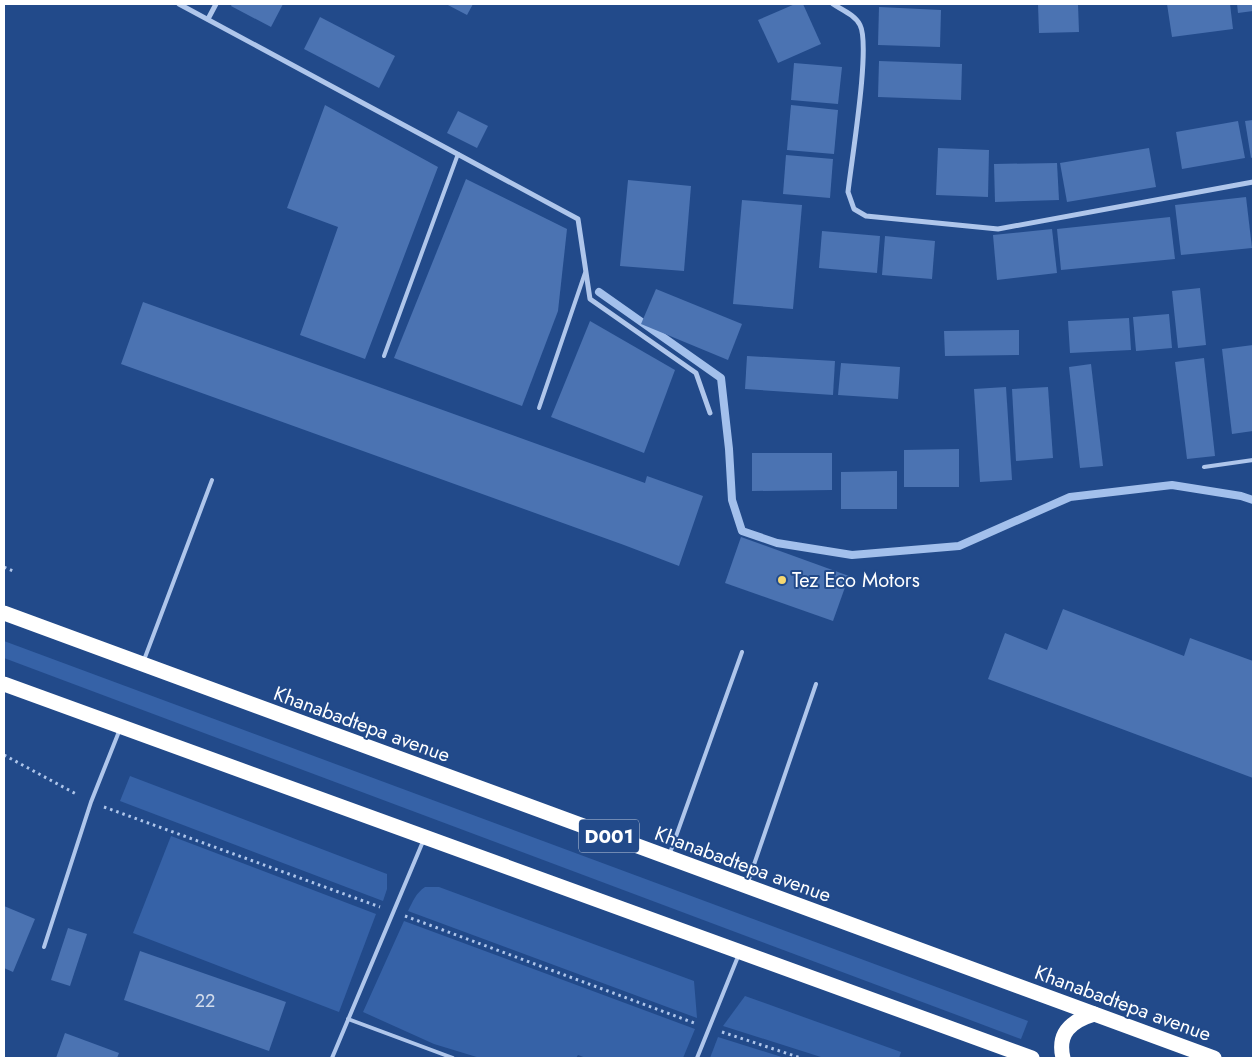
<svg xmlns="http://www.w3.org/2000/svg" width="1257" height="1062" viewBox="0 0 1257 1062" font-family="Jost,sans-serif">
  <style>
    .green { fill: #3662a7 }
    .lines { fill: none; stroke-linecap: round; stroke-linejoin: round }
    .stream { stroke: #a3c0ec; stroke-width: 8 }
    .building { fill: #4b73b2 }
    .path { stroke: #afc6eb; stroke-width: 3; stroke-dasharray: 2.5 4; stroke-linecap: butt }
    .lane { stroke: #afc6eb; stroke-width: 4 }
    .street { stroke: #afc6eb; stroke-width: 5 }
    .highway { stroke: #fff; stroke-width: 15 }
    .poi-dot { fill: #f6d871; stroke: #224a8a; stroke-width: 2 }
    .labels { text-anchor: middle; stroke-width: 4; stroke-linejoin: round; paint-order: stroke }
    .number-label { font-size: 18px; fill: #d2dcec }
    .shield { fill: #224a8a; stroke: #bdc9dc; stroke-width: 1 }
    .shield-label { font-size: 19px; font-weight: bold; fill: #fff }
    .poi-label { font-size: 20px; fill: #fff; stroke: #224a8a; text-anchor: start }
    .street-label { font-size: 20px; fill: #fff; stroke: #224a8a }
  </style>
  <rect width="100%" height="100%" fill="#224a8a"/>
  <g class="green">
    <polygon points="4,641 1028,1021 1021,1039 4,658"/>
    <polygon points="130,776 387,874 387,889 383,901 120,801"/>
    <polygon points="171,836 376,914 339,1012 133,933"/>
    <path d="M425,887H439L694,981L697,1018L408,911C413,901 416,893 425,887Z"/>
    <polygon points="404,921 695,1029 683,1058 586,1058 578,1055 576,1058 480,1058 434,1044 363,1012"/>
    <polygon points="745,996 901,1052 899,1058 824,1058 723,1026"/>
    <polygon points="718,1037 785,1058 710,1058"/>
  </g>
  <g class="lines">
    <polyline class="stream" points="599,292 721,378 729,449 732,500 742,531 777,543 852,555 959,546 1070,497 1172,485 1241,496 1253,500"/>
  </g>
  <g class="building">
    <polygon points="232,4 283,4 271,27 231,6"/>
    <polygon points="446,4 473,4 467,15"/>
    <polygon points="795,4 803,4 821,44 778,63 758,20"/>
    <polygon points="1038,4 1078,4 1079,32 1039,33"/>
    <polygon points="1167,4 1230,4 1233,29 1172,37"/>
    <polygon points="1237,4 1253,4 1253,11 1238,13"/>
    <polygon points="879,7 941,10 940,47 878,45"/>
    <polygon points="320,17 395,56 379,88 304,49"/>
    <polygon points="879,61 962,64 961,100 878,97"/>
    <polygon points="794,63 842,67 838,104 791,100"/>
    <polygon points="325,105 438,167 365,359 300,335 338,227 287,208"/>
    <polygon points="791,105 838,110 834,154 787,150"/>
    <polygon points="458,111 488,126 477,148 447,133"/>
    <polygon points="1253,120 1253,157 1251,158 1245,121"/>
    <polygon points="1238,121 1245,158 1182,169 1176,132"/>
    <polygon points="938,148 989,150 988,197 936,195"/>
    <polygon points="1149,148 1156,187 1067,202 1060,163"/>
    <polygon points="786,155 833,159 830,198 783,194"/>
    <polygon points="1057,163 1059,200 995,202 994,164"/>
    <polygon points="466,179 567,229 558,311 522,406 394,358"/>
    <polygon points="628,180 691,186 684,271 620,266"/>
    <polygon points="1246,197 1252,248 1181,255 1175,205"/>
    <polygon points="742,200 802,205 793,309 733,304"/>
    <polygon points="1170,217 1175,259 1061,270 1057,229"/>
    <polygon points="1052,229 1057,273 997,280 993,235"/>
    <polygon points="822,231 880,236 877,273 819,268"/>
    <polygon points="885,236 935,241 932,279 882,275"/>
    <polygon points="1200,288 1206,345 1178,348 1172,291"/>
    <polygon points="656,289 742,324 728,360 641,324"/>
    <polygon points="143,302 645,483 647,476 703,496 679,566 624,545 121,364"/>
    <polygon points="1169,314 1172,348 1136,351 1133,317"/>
    <polygon points="1129,318 1131,350 1070,353 1068,321"/>
    <polygon points="590,321 675,370 644,453 551,417"/>
    <polygon points="1019,330 1019,355 945,356 944,331"/>
    <polygon points="1253,345 1253,431 1232,434 1222,349"/>
    <polygon points="747,356 835,361 833,395 745,389"/>
    <polygon points="1204,358 1215,456 1187,459 1175,362"/>
    <polygon points="841,363 900,367 898,399 838,395"/>
    <polygon points="1091,364 1103,466 1080,468 1069,367"/>
    <polygon points="1006,387 1012,480 980,482 974,389"/>
    <polygon points="1048,387 1053,458 1016,461 1012,389"/>
    <polygon points="959,449 959,487 904,487 904,450"/>
    <polygon points="752,453 832,453 832,490 752,491"/>
    <polygon points="897,471 897,509 841,509 841,472"/>
    <polygon points="741,537 849,576 833,621 725,583"/>
    <polygon points="1063,609 1184,656 1190,638 1253,661 1253,778 988,679 1005,633 1047,650"/>
    <polygon points="4,906 35,919 13,972 4,968"/>
    <polygon points="68,928 87,934 70,986 51,980"/>
    <polygon points="140,951 286,1002 269,1051 124,1000"/>
    <polygon points="65,1033 119,1053 117,1058 56,1058"/>
  </g>
  <g class="lines">
    <g class="path">
      <polyline points="4,567 13,571"/>
      <polyline points="4,755 78,795"/>
      <polyline points="104,807 380,907"/>
      <polyline points="405,916 697,1024"/>
      <polyline points="722,1032 801,1058"/>
    </g>
    <g class="lane">
      <polyline points="384,356 458,154"/>
      <polyline points="539,408 585,273"/>
      <polyline points="1204,467 1253,460"/>
      <polyline points="144,660 212,480"/>
      <polyline points="670,853 742,652"/>
      <polyline points="748,882 816,684"/>
      <polyline points="44,947 91,802 120,729"/>
      <polyline points="348,1019 453,1058"/>
      <polyline points="332,1058 424,839"/>
      <polyline points="697,1058 739,954"/>
    </g>
    <g class="street">
      <polyline points="179,4 578,219 590,299 696,373 710,413"/>
      <path d="M833,4C842,10 855,15 860,25C871,46 851,163 848,192L854,209L866,216L998,229L1253,182"/>
      <polyline points="208,19 216,4"/>
    </g>
    <g class="highway">
      <polyline points="4,613 1214,1058"/>
      <polyline points="4,684 1032,1058"/>
      <path d="M1063,1058C1057,1033 1071,1021 1094,1014"/>
    </g>
  </g>
  <circle class="poi-dot" cx="782" cy="580" r="5"/>
  <g class="labels">
    <g class="number-label">
      <text x="205" y="1007">22</text>
    </g>
    <rect class="shield" x="579" y="819.5" width="60" height="33" rx="4"/>
    <g class="shield-label">
      <text x="609" y="843">D001</text>
    </g>
    <g class="poi-label">
      <text x="792" y="587">Tez Eco Motors</text>
    </g>
    <g class="street-label">
      <text transform="translate(362 724) rotate(20)" y="7">Khanabadtepa avenue</text>
      <text transform="translate(743 864) rotate(20)" y="7">Khanabadtepa avenue</text>
      <text transform="translate(1123 1003) rotate(20)" y="7">Khanabadtepa avenue</text>
    </g>
  </g>
  <rect width="1257" height="1062" fill="none" stroke="#ffffff" stroke-width="10"/>
</svg>
